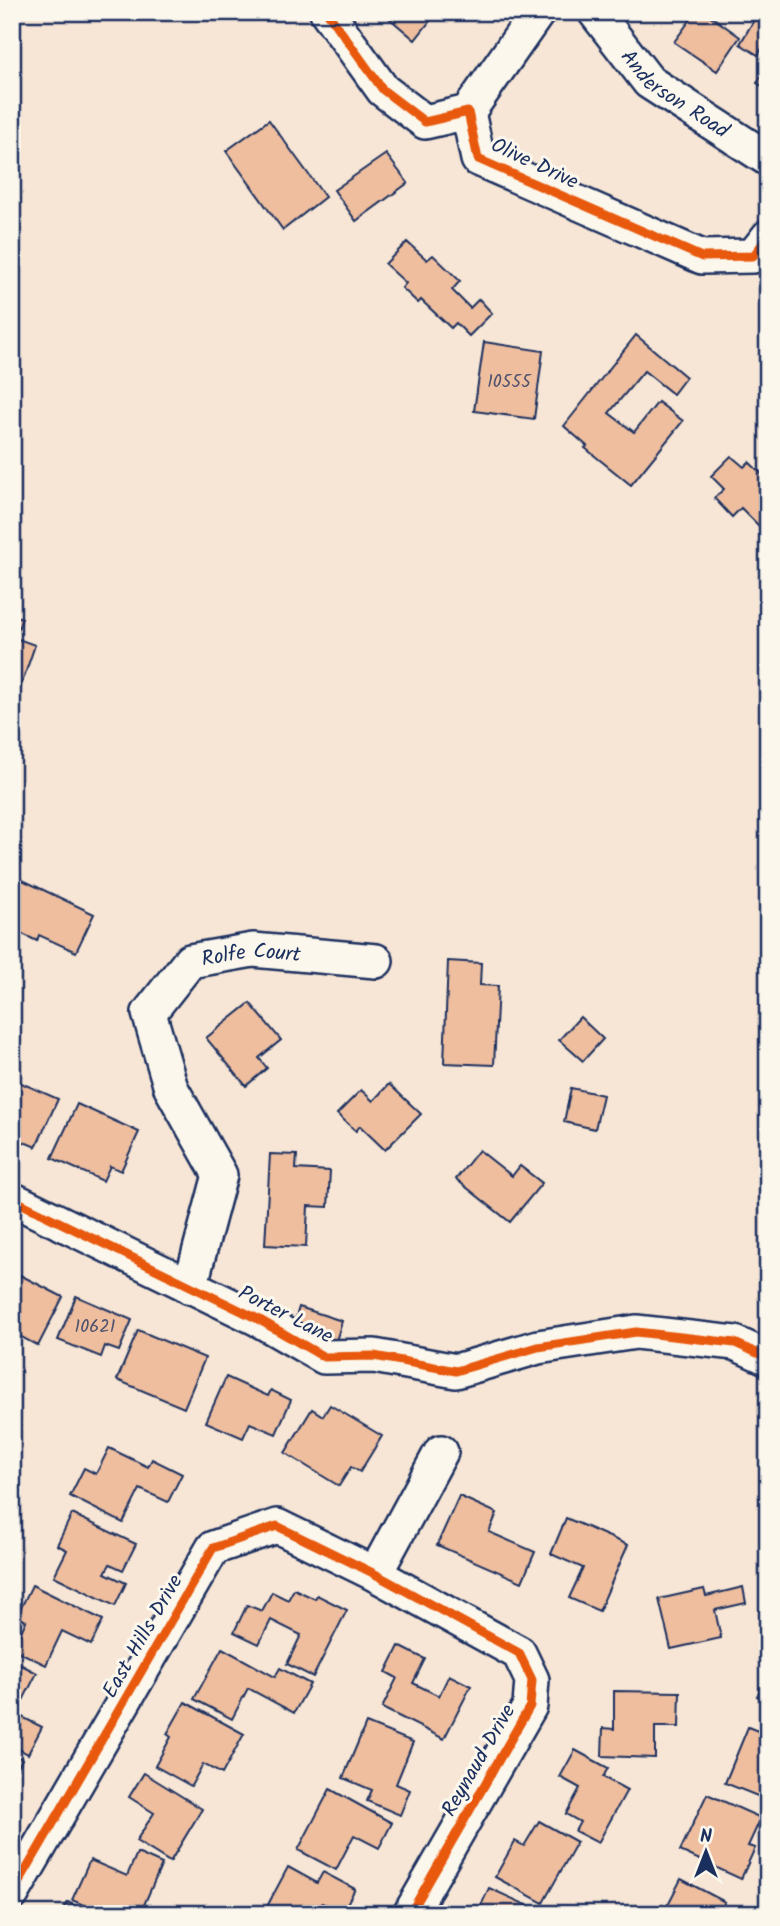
<svg xmlns="http://www.w3.org/2000/svg" width="780" height="1926" viewBox="0 0 780 1926" font-family="Kalam,sans-serif">
  <style>
    .building { fill: #eebe9e; stroke: #1b2f5e; stroke-width: 2 }
    .lines { fill: none; stroke-linecap: round; stroke-linejoin: round }
    .minor-casing { stroke: #1b2f5e; stroke-width: 38 }
    .minor { stroke: #fbf7ec; stroke-width: 33 }
    .cycleway-casing { stroke: #fbf7ec; stroke-width: 13 }
    .cycleway { stroke: #e8590c; stroke-width: 9 }
    .labels { text-anchor: middle; stroke-width: 6; stroke-linejoin: round; paint-order: stroke }
    .number-label { font-size: 18px; fill: #50536e }
    .street-label { font-size: 21px; fill: #1b2f5e; stroke: #fbf7ec }
  </style>
  <rect width="100%" height="100%" fill="#f7e6d5"/>
  <filter id="ink" filterUnits="userSpaceOnUse"><feTurbulence type="fractalNoise" baseFrequency=".0143" numOctaves="2"/><feDisplacementMap in="SourceGraphic" scale="14" xChannelSelector="R" yChannelSelector="G"/><feConvolveMatrix kernelMatrix="1 2 1 2 8 2 1 2 1" color-interpolation-filters="sRGB"/></filter>
  <g filter="url(#ink)">
    <g class="building">
      <polygon points="382,12 437,12 415,40"/>
      <polygon points="696,12 705,12 740,37 717,71 674,42"/>
      <polygon points="757,15 768,22 768,38 758,55 740,44"/>
      <polygon points="768,66 768,90 757,83"/>
      <polygon points="269,120 325,197 283,230 226,151"/>
      <polygon points="386,154 408,183 356,221 334,190"/>
      <polygon points="407,242 427,260 433,255 460,281 452,290 470,308 479,299 492,313 469,336 456,323 451,328 421,300 418,303 402,288 406,283 385,264"/>
      <polygon points="636,335 686,377 673,394 644,371 609,413 634,432 658,402 683,421 631,485 585,448 587,446 564,426"/>
      <polygon points="484,342 543,351 534,419 474,411"/>
      <polygon points="731,456 744,467 749,462 767,479 764,483 768,486 768,526 764,531 741,508 732,517 714,498 724,489 711,476"/>
      <polygon points="12,615 22,618 15,638 35,645 12,712"/>
      <polygon points="12,875 94,914 76,952 39,935 37,941 12,929 14,914 12,913"/>
      <polygon points="448,961 481,963 480,985 498,986 494,1065 444,1063"/>
      <polygon points="250,1003 281,1040 259,1058 267,1068 246,1086 206,1038"/>
      <polygon points="580,1017 603,1039 583,1061 559,1040"/>
      <polygon points="12,1079 58,1099 36,1147 12,1137"/>
      <polygon points="389,1084 421,1114 385,1150 360,1126 356,1131 337,1114 361,1090 373,1101"/>
      <polygon points="571,1088 603,1095 595,1129 564,1122"/>
      <polygon points="77,1104 139,1132 121,1171 110,1166 103,1181 52,1158"/>
      <polygon points="479,1150 512,1176 520,1166 542,1183 510,1222 456,1179"/>
      <polygon points="270,1154 297,1155 296,1169 330,1171 328,1207 308,1206 306,1247 265,1245"/>
      <polygon points="20,1275 63,1297 38,1346 12,1332 12,1290"/>
      <polygon points="76,1296 132,1320 119,1351 105,1346 101,1357 58,1340"/>
      <polygon points="299,1307 342,1321 334,1348 291,1334"/>
      <polygon points="138,1330 205,1358 184,1408 117,1380"/>
      <polygon points="226,1377 268,1396 271,1390 291,1400 276,1434 250,1423 243,1438 206,1422"/>
      <polygon points="330,1405 382,1436 360,1472 351,1467 339,1486 285,1453 312,1409 323,1416"/>
      <polygon points="109,1448 148,1467 152,1459 182,1474 168,1502 140,1489 123,1523 70,1496 84,1468 96,1474"/>
      <polygon points="459,1496 497,1513 489,1532 535,1552 522,1582 437,1545"/>
      <polygon points="72,1514 136,1544 123,1570 110,1564 105,1573 126,1583 115,1606 54,1576 67,1550 57,1545"/>
      <polygon points="566,1518 628,1545 599,1611 569,1598 583,1568 551,1554"/>
      <polygon points="32,1585 103,1620 91,1645 62,1631 46,1665 13,1649 26,1621 17,1616"/>
      <polygon points="743,1587 746,1603 715,1610 721,1638 671,1649 659,1599 704,1589 706,1596"/>
      <polygon points="294,1589 315,1599 317,1595 347,1610 313,1677 287,1664 301,1635 271,1620 259,1644 234,1632 247,1605 262,1611 272,1592 288,1600"/>
      <polygon points="399,1646 425,1659 413,1683 439,1696 449,1675 471,1686 444,1739 382,1708 397,1678 386,1672"/>
      <polygon points="222,1648 275,1677 280,1668 310,1684 294,1713 248,1688 232,1719 194,1699"/>
      <polygon points="12,1660 37,1673 16,1714 42,1727 28,1754 12,1745"/>
      <polygon points="768,1674 768,1702 757,1696"/>
      <polygon points="614,1691 680,1692 679,1727 655,1727 655,1758 602,1756 603,1728 614,1729"/>
      <polygon points="185,1702 244,1734 222,1774 203,1764 191,1786 155,1766 171,1737 167,1734"/>
      <polygon points="366,1723 413,1742 396,1784 410,1790 400,1815 367,1801 372,1790 343,1778"/>
      <polygon points="748,1727 768,1735 768,1794 765,1799 725,1783"/>
      <polygon points="575,1750 608,1768 603,1777 627,1790 598,1843 575,1831 580,1822 566,1814 580,1788 560,1777"/>
      <polygon points="12,1754 22,1759 12,1779"/>
      <polygon points="144,1773 202,1809 170,1862 136,1841 154,1813 129,1797"/>
      <polygon points="330,1789 392,1823 379,1848 354,1835 336,1870 298,1850"/>
      <polygon points="707,1794 761,1818 748,1846 755,1848 741,1879 680,1851"/>
      <polygon points="539,1821 577,1842 543,1903 495,1877 515,1841 524,1846"/>
      <polygon points="137,1853 162,1864 140,1914 104,1914 72,1900 90,1860 127,1876"/>
      <polygon points="288,1867 317,1883 323,1872 355,1889 342,1913 322,1903 316,1914 263,1914"/>
      <polygon points="681,1879 725,1902 718,1914 663,1914"/>
      <polygon points="489,1888 546,1914 477,1914"/>
      <polygon points="68,1902 90,1914 61,1914"/>
    </g>
    <g class="lines">
      <g class="minor-casing">
        <g id="minor">
          <polyline points="327,12 383,90 425,122 468,112 478,159 702,257 753,256 768,237"/>
          <path id="s1" d="M595,12L649,82L768,159"/>
          <polyline points="468,112 538,12"/>
          <polyline points="12,1199 258,1319 324,1357 374,1356 456,1371 538,1347 636,1332 735,1343 768,1358"/>
          <path id="s2" d="M190,1287L220,1175L171,1088L149,1013L190,961L253,950L376,961"/>
          <polyline points="375,1574 441,1452"/>
          <polyline points="12,1894 213,1548 277,1526 375,1574 519,1653 532,1680 530,1706 410,1914"/>
        </g>
      </g>
      <use href="#minor" class="minor"/>
      <g class="cycleway-casing">
        <g id="cycleway">
          <polyline points="327,12 383,90 425,122 468,112 478,159 702,257 753,256 768,237"/>
          <polyline points="12,1199 258,1319 324,1357 374,1356 456,1371 538,1347 636,1332 735,1343 768,1358"/>
          <polyline points="12,1894 213,1548 277,1526 375,1574 519,1653 532,1680 530,1706 410,1914"/>
        </g>
      </g>
      <use href="#cycleway" class="cycleway"/>
    </g>
  </g>
  <g class="labels">
    <g class="number-label">
      <text x="509" y="387">10555</text>
      <text x="95" y="1332">10621</text>
    </g>
    <g class="street-label">
      <text dy="7" stroke="none"><textPath href="#s1" startOffset="116">Anderson Road</textPath></text>
      <text transform="translate(535 163) rotate(25)" y="7">Olive Drive</text>
      <text dy="7" stroke="none"><textPath href="#s2" startOffset="422">Rolfe Court</textPath></text>
      <text transform="translate(286 1314) rotate(27)" y="7">Porter Lane</text>
      <text transform="translate(142 1636) rotate(-60)" y="7">East Hills Drive</text>
      <text transform="translate(478 1760) rotate(-60)" y="7">Reynaud Drive</text>
    </g>
  </g>
  <rect width="780" height="1926" fill="none" stroke="#fbf7ec" stroke-width="42"/>
  <rect x="21" y="21" width="738" height="1884" fill="none" stroke="#1b2f5e" stroke-width="2.5" filter="url(#ink)"/>
  <g transform="translate(706 1852)" stroke="#fbf7ec" stroke-width="5" paint-order="stroke">
  <path d="M0-5L12 26L0 18L-12 26Z" fill="#1b2f5e"/>
  <text y="-10" font-size="19" font-weight="bold" text-anchor="middle" fill="#1b2f5e">N</text>
  </g>
</svg>
